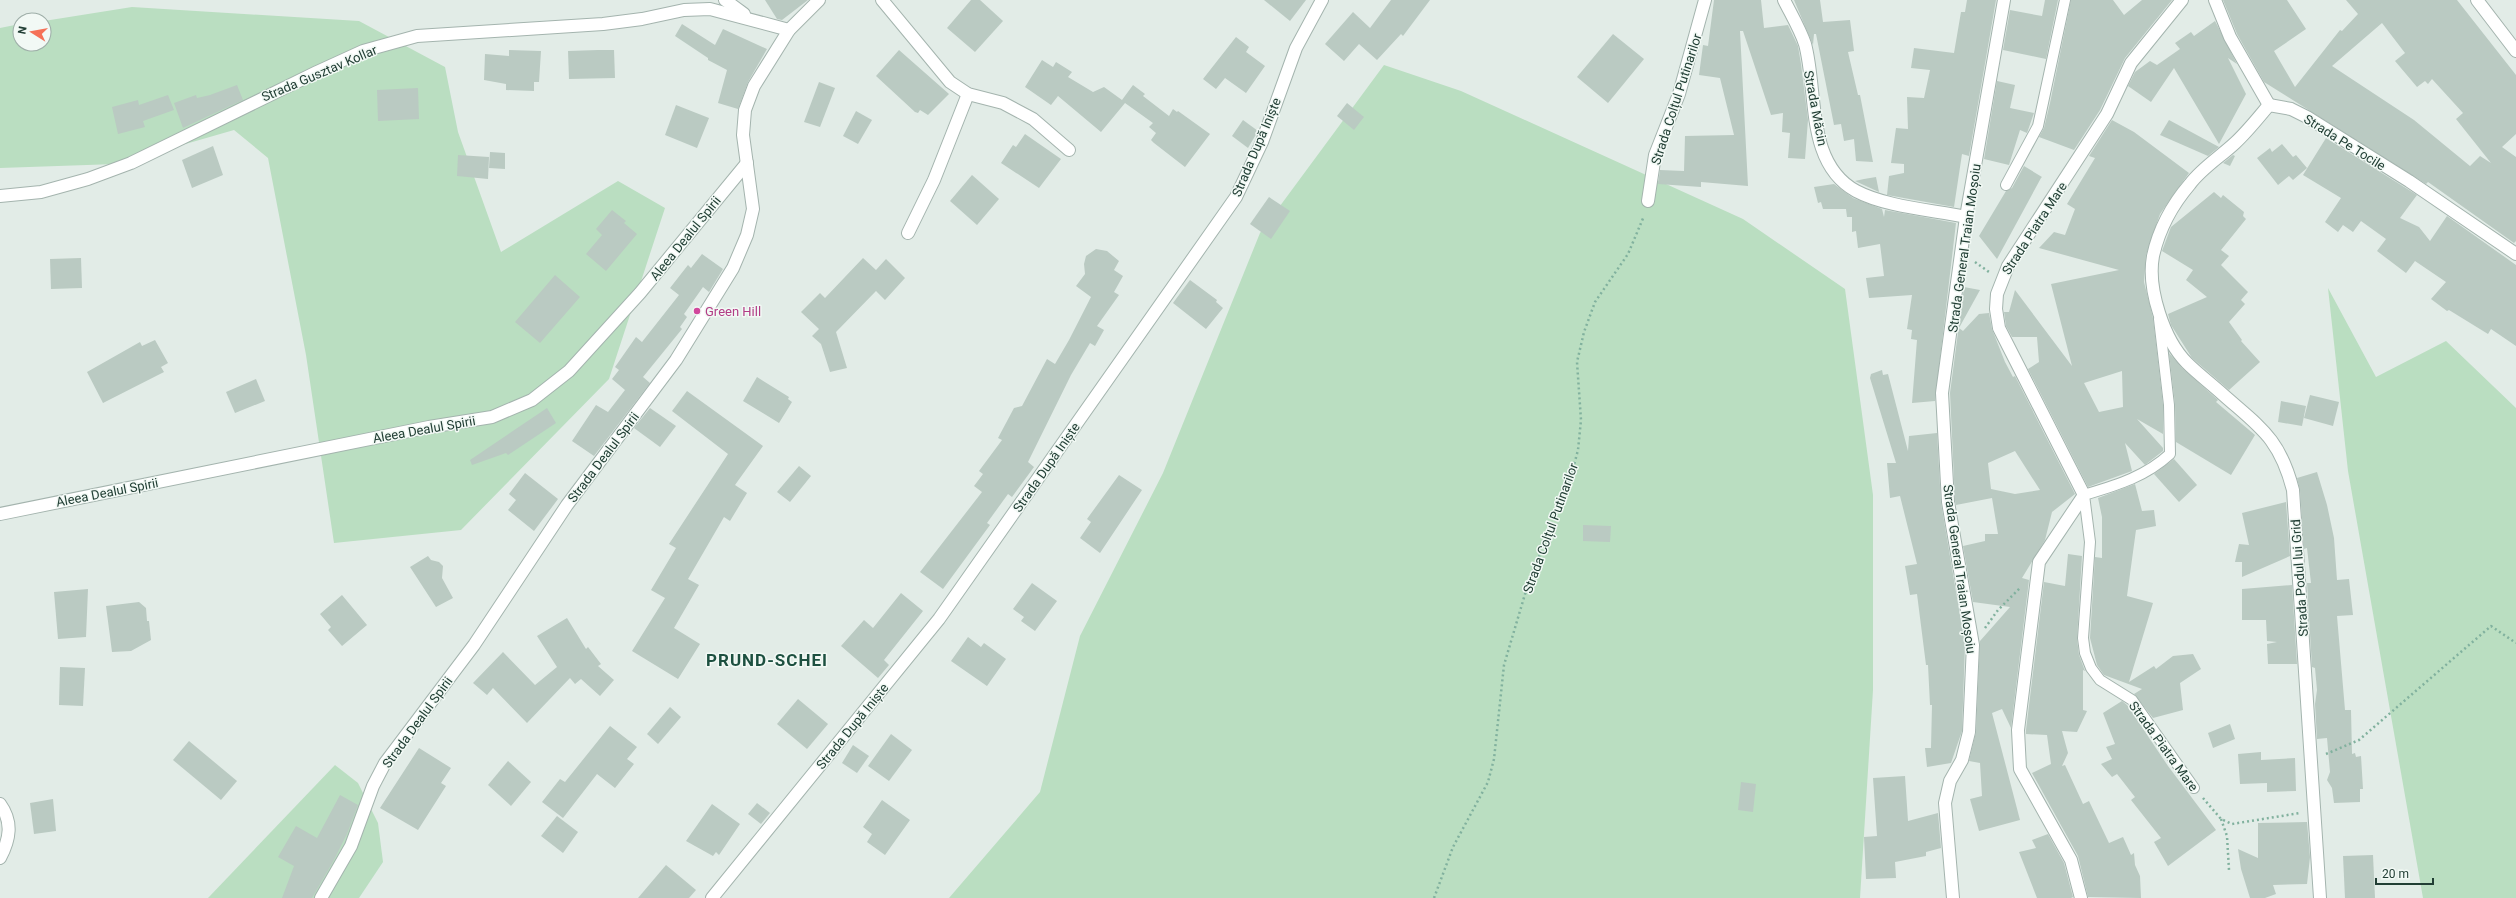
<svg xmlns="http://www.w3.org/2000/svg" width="2516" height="898" viewBox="0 0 2516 898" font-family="Roboto,sans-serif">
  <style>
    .green { fill: #badec1 }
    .building { fill: #bacac2; fill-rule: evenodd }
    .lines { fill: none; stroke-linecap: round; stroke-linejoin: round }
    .service-casing { stroke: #a4b4ae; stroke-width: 12 }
    .minor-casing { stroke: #a4b4ae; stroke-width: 14 }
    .path { stroke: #81b19e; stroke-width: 2.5; stroke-dasharray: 2 3; stroke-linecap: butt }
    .service { stroke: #fff; stroke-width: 10 }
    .minor { stroke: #fff; stroke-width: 12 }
    .hotel-dot { fill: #d1479c; stroke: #f2f9f5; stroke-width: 1.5 }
    .labels { text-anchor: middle; stroke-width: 3; stroke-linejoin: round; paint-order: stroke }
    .street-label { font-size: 13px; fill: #213e34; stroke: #f2f9f5 }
    .hotel-label { font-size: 13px; fill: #b23c85; stroke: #f2f9f5; text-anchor: start }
    .district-label { font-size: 17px; font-weight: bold; letter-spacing: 1px; fill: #1d5040; stroke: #f2f9f5 }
  </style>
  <rect width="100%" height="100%" fill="#e2ece7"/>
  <g class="green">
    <polygon points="132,7 359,21 445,67 458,132 501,252 618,181 665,208 609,379 461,530 334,543 306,355 268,158 234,130 116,164 0,168 0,28 20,24 20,44 44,44 44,21"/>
    <polygon points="1384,65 1461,91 1743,219 1845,289 1873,495 1873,690 1860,898 949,898 1040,792 1080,636 1163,473 1260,233"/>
    <polygon points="2328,288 2376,377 2446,341 2516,408 2516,898 2423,898 2348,471"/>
    <polygon points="335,765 358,783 378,823 383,862 359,898 208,898"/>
  </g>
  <g class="building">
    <polygon points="765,0 808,0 782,20 777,19"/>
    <polygon points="971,0 980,0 1003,21 975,52 947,28"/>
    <polygon points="1264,0 1306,0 1290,21"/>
    <polygon points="1391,0 1430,0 1403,36 1401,34 1377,60 1359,44 1344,61 1325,44 1353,12 1370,28"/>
    <polygon points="1714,0 1761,0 1764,28 1788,25 1798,46 1801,64 1808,120 1805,159 1788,158 1790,133 1782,132 1783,113 1771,115 1743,31 1740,31 1748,186 1701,182 1701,187 1658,184 1660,170 1684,171 1685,136 1734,135 1720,78 1699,75 1703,45 1708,46"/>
    <polygon points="1794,0 1820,0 1823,22 1850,20 1854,51 1848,52 1858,95 1860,95 1873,162 1856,161 1854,139 1844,141 1841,124 1834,125 1816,34 1814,34 1813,45"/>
    <polygon points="1967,0 1996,0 1969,156 1962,154 1954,207 1887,195 1889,176 1904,173 1904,164 1891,163 1896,128 1908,129 1907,97 1924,98 1930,70 1911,68 1914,48 1954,53 1961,12 1965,12"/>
    <polygon points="2045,0 2058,0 2046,59 2003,50 2010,10 2042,16"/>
    <polygon points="2071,0 2113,0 2124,15 2142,0 2172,0 2125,58 2100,110 2074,150 2039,137 2044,128 2050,103"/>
    <path d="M2223,0H2287L2306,29L2274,51L2295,87L2340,30L2342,31L2358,14L2346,0H2457L2516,75V134L2502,147L2516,157V241L2514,243L2428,182L2426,184L2264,82L2237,34ZM2382,23L2405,53L2395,61L2417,87L2425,81L2428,84L2432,79L2463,113L2456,119L2491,163L2480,156L2470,166L2414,120L2332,66Z"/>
    <polygon points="2215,21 2237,64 2228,58 2246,94 2219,144 2174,68 2151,102 2128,86 2135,72 2150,61 2157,65 2180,49 2175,43 2191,32 2194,36"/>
    <polygon points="682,24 715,45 723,29 767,49 748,82 738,109 718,103 727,70 708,60 708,58 675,36"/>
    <polygon points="1613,34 1644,59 1608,103 1577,77"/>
    <polygon points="1236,37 1249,47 1246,52 1265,66 1246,93 1225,78 1216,89 1203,79"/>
    <polygon points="509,50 541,51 539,82 534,82 534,91 506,90 506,84 484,80 485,54 509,56"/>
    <polygon points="598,50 614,50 615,78 569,79 568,51"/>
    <polygon points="899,50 949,94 928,115 920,110 918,113 915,112 876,76"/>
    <polygon points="1042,60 1053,67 1056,62 1072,72 1068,77 1093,92 1104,87 1122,100 1133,85 1145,94 1143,96 1169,116 1173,109 1177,112 1178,111 1210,134 1185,167 1154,143 1151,140 1156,133 1149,127 1153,123 1125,103 1101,132 1058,96 1051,105 1025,87"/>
    <polygon points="1997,81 2015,85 2010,108 2034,113 2027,133 2020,130 2009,165 1984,159"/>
    <polygon points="819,82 835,88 820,127 804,122"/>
    <polygon points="237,85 243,100 183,128 174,103 196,95 197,98 210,95"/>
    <polygon points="418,88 419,119 378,121 377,90"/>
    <polygon points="168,95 174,110 143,121 145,127 118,134 112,107 138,100 139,105"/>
    <polygon points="1347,103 1364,117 1354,130 1337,116"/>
    <polygon points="676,105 709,118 697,148 665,135"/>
    <polygon points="856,111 872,120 858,144 843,136"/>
    <polygon points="1243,120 1258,131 1248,148 1232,136"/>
    <path d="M2112,120L2134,132L2189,173L2160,214L2146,255L2144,282L2153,318L2163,405V434L2137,419L2163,448V451L2145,465L2125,443L2132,471L2088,487L2028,369L2039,362L2037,337H2012L2006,326L2004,312H2009L2015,290L2072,366L2051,284L2119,270L2039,248L2054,232L2065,235L2075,209L2067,204L2095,158L2089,156ZM2122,371L2123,407L2099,412L2084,383Z"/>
    <polygon points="2169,120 2219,147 2208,156 2160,135"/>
    <polygon points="1025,134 1061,159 1039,188 1001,163 1013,145 1016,147"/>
    <polygon points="2326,138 2417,195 2400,218 2419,227 2430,241 2447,216 2516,265 2516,346 2491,329 2488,334 2449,310 2447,311 2431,299 2446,282 2415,261 2406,273 2377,251 2386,239 2361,221 2353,232 2343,225 2338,232 2325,222 2341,198 2303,175"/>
    <polygon points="2282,144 2293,157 2296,155 2307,168 2293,180 2289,176 2278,185 2257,158 2270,148 2272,152"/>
    <polygon points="213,146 223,175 192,188 182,160"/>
    <polygon points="490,152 505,153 505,169 489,168"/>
    <polygon points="458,155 489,157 488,179 457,176"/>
    <polygon points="2233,155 2235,156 2230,166 2223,163"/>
    <polygon points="2024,166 2042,177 2041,178 1997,259 1979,236 2006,191 2012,188"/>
    <polygon points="972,175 999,199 977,225 950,201"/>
    <polygon points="1876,177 1879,192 1855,181 1864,179"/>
    <polygon points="1834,184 1853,198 1882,209 1884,217 1885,210 1956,223 1935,401 1912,403 1917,340 1911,339 1912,330 1907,329 1912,295 1869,298 1866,278 1884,276 1880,244 1858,248 1856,231 1852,232 1852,217 1847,217 1846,209 1823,209 1821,202 1818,203 1814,187"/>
    <polygon points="2214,192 2221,198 2223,195 2244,212 2243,216 2246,219 2221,250 2229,256 2221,265 2248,292 2241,300 2245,304 2229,322 2242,340 2241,341 2260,362 2229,390 2192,358 2171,325 2168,314 2207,297 2186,280 2193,270 2162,251 2171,227"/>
    <polygon points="1269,197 1290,211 1271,239 1250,224"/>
    <polygon points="612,210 626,221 624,223 637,234 606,271 586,254 602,235 596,229"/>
    <polygon points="1096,249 1107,251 1119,261 1114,270 1123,276 1114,292 1119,295 1097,326 1104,330 1095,346 1090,343 1071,375 1028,462 1034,467 1012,497 1008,494 987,523 990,525 943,589 920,572 982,492 974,486 983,474 979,471 1002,440 998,438 1014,408 1022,406 1047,359 1055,364 1069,340 1091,297 1076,286 1085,274 1084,264 1086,256"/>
    <polygon points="702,254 723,269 709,292 703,287 684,314 687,317 680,327 682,329 643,377 650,383 594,456 572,441 596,405 608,412 625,390 612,379 619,370 615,367 636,337 642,342 679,295 670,288 688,265 691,268"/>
    <polygon points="81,258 82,288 51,289 50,259"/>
    <polygon points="863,258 876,270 886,259 905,278 885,300 876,291 836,332 847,368 830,372 821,344 812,336 819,329 801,312 820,293 825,298"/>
    <polygon points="555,275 580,297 540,343 515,322"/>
    <polygon points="1190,280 1217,300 1216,302 1223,308 1206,329 1173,303"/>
    <path d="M1964,287L1980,290L1959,328L1963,331L1979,314L1989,313L1992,329L2005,362L2013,377L2015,376L2075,494L2052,512L2045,540L2022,578L2029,580L2011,728L2002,709L1992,713L2020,820L1979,831L1970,799L1982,796L1980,763L1969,761L1976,732L1980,641L2010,607L1973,602L1963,546L1985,541V534H1998L1992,498L1956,505L1955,501L1950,393ZM2015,451L2040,490L2015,494L1991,489L1988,463Z"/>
    <polygon points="155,340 168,363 161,367 164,372 103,403 87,372 140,342 142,346"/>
    <polygon points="2169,353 2182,368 2218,400 2216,402 2255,435 2231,475 2176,442 2175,404"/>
    <polygon points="1882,370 1883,375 1888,374 1908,451 1909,436 1937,433 1941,503 1965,645 1962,731 1951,763 1927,767 1925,748 1931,748 1932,705 1930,705 1928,665 1926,665 1917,594 1910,595 1905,566 1917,564 1900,496 1890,498 1887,463 1896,463 1870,378 1871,374"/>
    <polygon points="757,377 789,397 788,399 792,402 779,423 743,401"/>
    <polygon points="256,379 265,401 235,413 226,392"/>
    <polygon points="687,391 763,446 735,485 747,493 730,521 724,517 688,579 699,585 674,628 700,644 678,679 632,651 665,598 651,590 676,548 669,544 728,454 672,411"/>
    <polygon points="2310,395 2339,402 2333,426 2304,418"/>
    <polygon points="2281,401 2306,406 2302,426 2278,422"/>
    <polygon points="547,408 556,423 508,455 506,453 472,465 470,460"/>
    <polygon points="650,408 676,426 660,447 634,428"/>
    <polygon points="2174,459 2197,485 2179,502 2154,474"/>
    <polygon points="799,466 811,476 790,502 777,492"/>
    <polygon points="2317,472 2327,505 2334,538 2337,580 2349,579 2353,615 2337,616 2345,710 2351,710 2352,754 2355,753 2356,757 2361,756 2363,789 2360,789 2360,802 2334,803 2332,788 2327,780 2330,772 2327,738 2317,739 2315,704 2317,690 2315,668 2312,667 2307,583 2311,583 2307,548 2304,549 2300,490 2297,478"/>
    <polygon points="525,473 558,499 534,531 508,510 516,500 509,494"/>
    <polygon points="1119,475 1142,490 1100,553 1080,538 1091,522 1087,519"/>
    <polygon points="2135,484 2142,511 2154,510 2156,526 2136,530 2127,596 2153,603 2129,682 2154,666 2156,669 2173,656 2193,654 2201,669 2180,683 2183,710 2153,718 2134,694 2142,689 2104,675 2097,665 2090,638 2095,557 2102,558 2102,517 2098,498"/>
    <polygon points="2286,502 2290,556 2242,577 2242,562 2235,562 2239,544 2249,545 2242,513"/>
    <polygon points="1583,525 1611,526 1610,542 1583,541"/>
    <polygon points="2068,554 2082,556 2077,639 2079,655 2085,671 2083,670 2083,710 2087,711 2077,732 2062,731 2068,753 2062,766 2065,765 2083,804 2089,801 2109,843 2123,837 2131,855 2134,853 2135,865 2140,876 2141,898 2088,897 2078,856 2032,773 2051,764 2047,735 2026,734 2026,730 2044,582 2065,586"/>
    <polygon points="428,556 431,560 439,562 443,566 442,578 453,598 436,607 410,567"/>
    <polygon points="1032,583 1057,601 1035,631 1021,621 1024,617 1013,609"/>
    <polygon points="2292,585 2297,664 2268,664 2267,644 2277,642 2267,641 2266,620 2242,620 2242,589"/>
    <polygon points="88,589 86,637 58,639 54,592"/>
    <polygon points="901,593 923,611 884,660 889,665 878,678 841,646 864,620 873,628"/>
    <polygon points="342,595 367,625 342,646 328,630 331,627 320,614"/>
    <polygon points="139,602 146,608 147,621 149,621 151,640 131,651 112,652 106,606"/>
    <polygon points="567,618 586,649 588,647 601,664 598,666 614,680 600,696 581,679 575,684 570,678 527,723 493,688 487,695 473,683 503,652 535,685 557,667 537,636"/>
    <polygon points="968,637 981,647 984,643 1006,659 987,686 951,661"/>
    <polygon points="60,667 85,668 83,706 59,705"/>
    <polygon points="798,699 828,724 807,749 777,724"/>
    <polygon points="2122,701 2127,705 2168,766 2216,830 2168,866 2154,842 2161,838 2131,800 2135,797 2117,774 2112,777 2101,764 2112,759 2106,747 2115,744 2103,713"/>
    <polygon points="670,707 681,717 658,744 647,734"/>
    <polygon points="2230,724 2235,739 2213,748 2208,733"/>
    <polygon points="610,726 637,747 627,759 634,764 615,788 597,774 563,818 542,802 560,779 565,782"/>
    <polygon points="891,734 912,750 889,781 868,766"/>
    <polygon points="189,741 237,781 221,800 173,760"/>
    <polygon points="853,745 869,756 857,773 842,763"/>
    <polygon points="419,748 451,768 441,783 446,786 418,830 380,808"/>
    <polygon points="2261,752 2261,760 2295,758 2296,791 2267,792 2267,783 2240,784 2238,754"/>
    <polygon points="508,761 531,782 511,806 488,785"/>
    <polygon points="1905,776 1908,821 1938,813 1941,848 1926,852 1926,856 1895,862 1896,878 1866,879 1864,837 1877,836 1873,778"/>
    <polygon points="1741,782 1756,784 1753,812 1738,810"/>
    <polygon points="340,795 358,805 347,834 334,860 312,898 282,898 294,866 278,857 296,826 317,838"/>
    <polygon points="53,799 56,831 34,834 30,803"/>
    <polygon points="882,800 910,820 885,855 867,842 872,834 863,827"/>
    <polygon points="757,803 770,813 761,824 748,814"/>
    <polygon points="712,804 740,824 719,855 716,852 713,856 686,841"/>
    <polygon points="557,816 578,832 563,853 541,836"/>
    <polygon points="2307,822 2310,857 2307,884 2273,885 2276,894 2265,898 2250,898 2241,869 2238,849 2258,858 2258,823"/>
    <polygon points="2048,834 2064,863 2073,897 2071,898 2037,898 2019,852 2036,848 2032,840"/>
    <polygon points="2373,855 2375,898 2345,898 2343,856"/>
    <polygon points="666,865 696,890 689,898 638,898"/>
  </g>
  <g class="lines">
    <g class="service-casing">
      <g id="service">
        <polyline points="2006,185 2038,126 2065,0"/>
        <path d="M2159,319L2169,405L2170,454C2145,477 2117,485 2084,495L2090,542L2083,638L2085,653L2091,668L2100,680L2132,700L2194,788"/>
      </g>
    </g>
    <g class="minor-casing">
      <g id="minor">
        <polyline points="725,0 744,14"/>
        <polyline points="882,0 950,82 968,94 1003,103 1033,119 1069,150"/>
        <path d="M1784,0C1791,14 1800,29 1805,44C1818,92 1805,163 1856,191C1886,207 1933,210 1966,217"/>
        <polyline points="2215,0 2230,37 2269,105"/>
        <polyline points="2477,0 2516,51"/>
        <path d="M2269,105C2258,118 2247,132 2235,143C2220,157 2202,168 2190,184C2172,205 2159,229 2153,256C2147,289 2164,340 2187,363C2197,373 2209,382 2219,391C2259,427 2279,436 2293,490L2320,898"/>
        <polyline points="2269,105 2291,109 2307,117 2409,181 2516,254"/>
        <polyline points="0,196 41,192 88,179 131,163 317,72 363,51 417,36 603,24 642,19 684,10 710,9 789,30"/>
        <polyline points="1648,201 1655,155 1679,94 1705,0"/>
        <polyline points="908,233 934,180 968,94"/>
        <polyline points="0,514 429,427 492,417 532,400 569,371 640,293 747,163"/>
        <path d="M0,804C13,822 10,839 0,858"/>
        <polyline points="321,898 351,846 373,786 385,763 474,645 567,505 676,360 733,268 747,235 753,209 743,135 745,110 754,86 789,30 819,0"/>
        <polyline points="712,898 939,619 1236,197 1262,142 1296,48 1322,0"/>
        <polyline points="1953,898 1945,803 1950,781 1962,760 1969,732 1973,645 1948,502 1942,393 1966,217 2004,0"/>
        <polyline points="2081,898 2071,860 2020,769 2018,730 2039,562 2084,495 1999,328 1996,309 1997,294 2008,266 2107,114 2131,63 2182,0"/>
      </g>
    </g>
    <g class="path">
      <polyline points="1975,262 1989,272"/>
      <polyline points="1985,628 1998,610 2020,588"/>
      <polyline points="2326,754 2359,740 2491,626 2516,643"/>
      <polyline points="2203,798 2221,819 2232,824 2300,813"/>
      <polyline points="2221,819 2227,836 2229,870"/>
      <polyline points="1434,898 1453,847 1488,782 1494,759 1504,665 1528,584 1570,480 1578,450 1581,420 1577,362 1584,332 1595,302 1628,254 1644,216"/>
    </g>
    <use href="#service" class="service"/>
    <use href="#minor" class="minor"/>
  </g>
  <circle class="hotel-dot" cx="697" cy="311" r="4"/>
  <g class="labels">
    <g class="street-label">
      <text transform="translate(319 73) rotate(-23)" y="5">Strada Gusztav Kollar</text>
      <text transform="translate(1676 99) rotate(-72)" y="5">Strada Colțul Putinarilor</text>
      <text transform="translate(1816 108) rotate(79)" y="5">Strada Măcin</text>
      <text transform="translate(2345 142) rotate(32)" y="5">Strada Pe Tocile</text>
      <text transform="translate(1256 147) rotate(-67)" y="5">Strada După Iniște</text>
      <text transform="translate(2034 228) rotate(-57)" y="5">Strada Piatra Mare</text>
      <text transform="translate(685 238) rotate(-51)" y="5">Aleea Dealul Spirii</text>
      <text transform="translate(1964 248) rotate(-82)" y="5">Strada General Traian Moșoiu</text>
      <text transform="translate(424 429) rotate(-10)" y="5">Aleea Dealul Spirii</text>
      <text transform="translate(603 457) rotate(-53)" y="5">Strada Dealul Spirii</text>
      <text transform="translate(1046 467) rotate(-55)" y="5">Strada După Iniște</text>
      <text transform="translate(107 492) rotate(-11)" y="5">Aleea Dealul Spirii</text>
      <text transform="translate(1550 528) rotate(-70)" y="5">Strada Colțul Putinarilor</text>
      <text transform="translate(1960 569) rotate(82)" y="5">Strada General Traian Moșoiu</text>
      <text transform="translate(2299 578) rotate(-94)" y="5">Strada Podul lui Grid</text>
      <text transform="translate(417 722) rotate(-54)" y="5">Strada Dealul Spirii</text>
      <text transform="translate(852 726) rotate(-51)" y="5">Strada După Iniște</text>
      <text transform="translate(2164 746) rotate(54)" y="5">Strada Piatra Mare</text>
    </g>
    <g class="hotel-label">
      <text x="705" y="316">Green Hill</text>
    </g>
    <g class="district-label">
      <text x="767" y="666">PRUND-SCHEI</text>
    </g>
  </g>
  <g transform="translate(32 32) rotate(281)"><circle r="19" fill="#f2f9f5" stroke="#9eaea8"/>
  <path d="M0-3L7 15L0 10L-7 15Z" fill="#f57157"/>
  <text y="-6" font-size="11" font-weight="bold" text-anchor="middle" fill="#213e34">N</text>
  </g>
  <path d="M2376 878v6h57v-6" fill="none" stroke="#213e34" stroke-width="2"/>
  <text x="2382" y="878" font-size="12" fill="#213e34" stroke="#f2f9f5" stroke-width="3" paint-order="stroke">20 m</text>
</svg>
